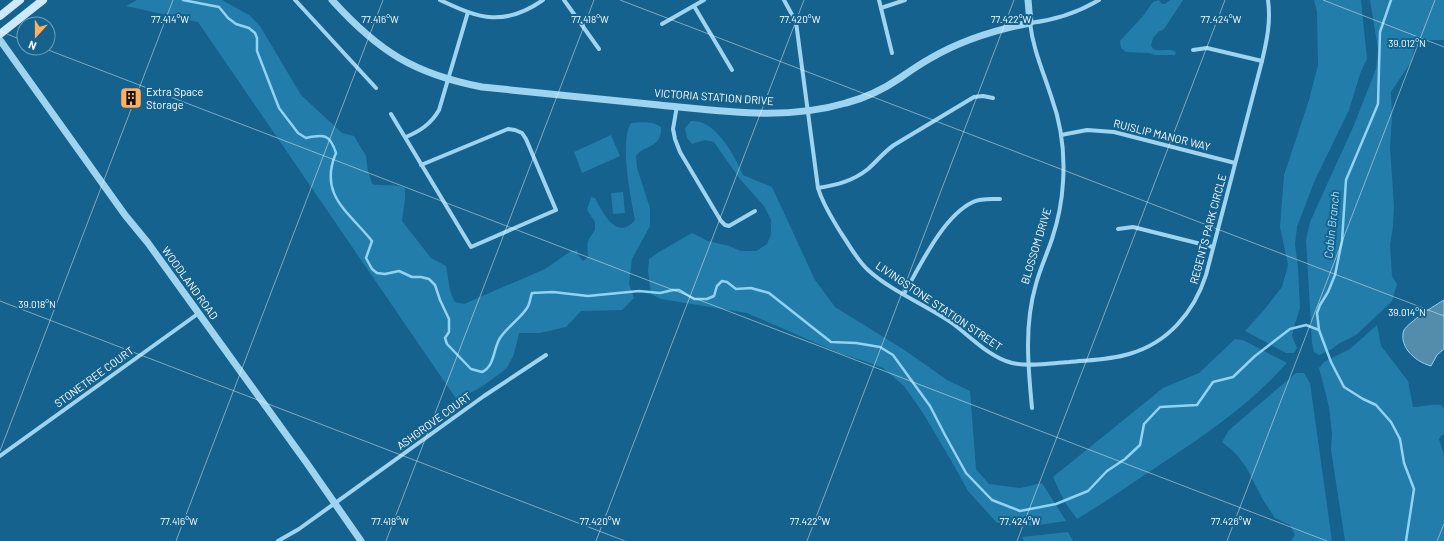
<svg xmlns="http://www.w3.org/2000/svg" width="1444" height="541" viewBox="0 0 1444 541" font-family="Barlow,sans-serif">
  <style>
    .green { fill: #237daa }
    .water { fill: #548cab; stroke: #90d3f4 }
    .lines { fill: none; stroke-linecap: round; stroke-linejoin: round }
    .stream { stroke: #90d3f4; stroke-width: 2.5 }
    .minor { stroke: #9ed4f0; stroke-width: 4 }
    .tertiary { stroke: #9ed4f0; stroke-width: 7 }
    .secondary { stroke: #cceafb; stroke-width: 8 }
    .ticks { fill: none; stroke: #fff; stroke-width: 1; stroke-opacity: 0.45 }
    .labels { text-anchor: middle; stroke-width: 4; stroke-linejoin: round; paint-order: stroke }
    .poi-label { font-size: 11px; fill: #fff; stroke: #14628d; text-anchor: start }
    .street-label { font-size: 11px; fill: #fff; stroke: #14628d }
    .water-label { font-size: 12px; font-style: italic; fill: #aadef8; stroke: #14628d }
    .ticks-label { font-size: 10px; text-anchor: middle; fill: #fff; stroke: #14628d; stroke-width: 4; stroke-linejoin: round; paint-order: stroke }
  </style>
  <rect width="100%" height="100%" fill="#14628d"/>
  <g class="green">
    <path d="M137,0H222L249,15L260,26L301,95L342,133L354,136L366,156L368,171L372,184C383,187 395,183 405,188V198L402,221L431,258L446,266C449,279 448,291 455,302L464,304L545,269L571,251L577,250L578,255L583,261L588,257C587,241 586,243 595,230V222L587,210L591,197L595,198C602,212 617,242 635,220C631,198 619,142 631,123C641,122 653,121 661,127C662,149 645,144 636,156L637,168L650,208V226L632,259L631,267L629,284L634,298L622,310L581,311L566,327L540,333H519L514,354L507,368L483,386L457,400L198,22L126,6Z"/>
    <path d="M1159,0L1162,4H1165L1170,0H1183L1164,29L1158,32L1153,38L1151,45L1153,49C1161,52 1170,48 1176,52L1175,55H1156L1149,53L1126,52L1121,48L1120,41L1143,16L1153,2Z"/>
    <polygon points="1314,0 1361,0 1367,59 1361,71 1349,110 1314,182 1297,227 1295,244 1298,268 1300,308 1294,327 1292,336 1297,348 1294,353 1286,353 1245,331 1264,310 1282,287 1288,265 1280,227 1284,175 1309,100 1318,65 1317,12"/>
    <polygon points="1370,0 1444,0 1444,40 1424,40 1415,46 1411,62 1391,92 1392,116 1390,148 1394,206 1393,226 1390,245 1392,276 1397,284 1392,301 1388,305 1356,335 1338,344 1332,349 1319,355 1314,352 1312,343 1306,240 1310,222 1354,125 1376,69 1378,49"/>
    <path d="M691,121C693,121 697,121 700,122C719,127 736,158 743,175L772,187L815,280L835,307L906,351L947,380L970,391L976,469L989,484L1020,488L1042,483L1066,521L1032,526L997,523L968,491L952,462L923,413L904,386L883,368L864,361L839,353L747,313L661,299L651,294L648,271L649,259L659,252L692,233L708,241L729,246L741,251H756L767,244L771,234V220L764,206L739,178L714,142L705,140L692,144L687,138L685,128Z"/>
    <polygon points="611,135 620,156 582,173 574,152"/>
    <polygon points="623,192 625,213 613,214 611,193"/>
    <path d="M1377,325L1381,346L1408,381L1413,407C1423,407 1431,404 1441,405L1444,408V435H1442L1439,439L1444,455V541H1345L1331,450L1332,434L1329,407L1319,368L1324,362L1350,349Z"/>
    <path d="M1235,339L1243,340L1287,363C1250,404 1209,432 1164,462C1135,481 1107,501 1077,519L1064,501L1053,477L1163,388L1199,373Z"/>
    <polygon points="1296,373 1304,373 1310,383 1332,541 1291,541 1295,535 1290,525 1275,518 1263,500 1246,467 1236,454 1222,442 1229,430"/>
    <polygon points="1068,532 1073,541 1024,541 1022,537"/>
  </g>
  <path class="water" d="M1444,300V349L1437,355L1431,366C1421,363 1415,359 1408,351C1404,345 1401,338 1404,330C1409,322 1435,305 1444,300Z"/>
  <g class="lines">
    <g class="stream">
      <path d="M183,0L219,7L228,18L236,24L249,28L255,33L257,38V51L279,108L298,133L306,138C324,134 330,134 336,153C318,195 349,212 372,241L366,258L372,269L377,273L385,274L399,271L412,277H421L429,279L435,285L440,300L449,319V332L445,338L447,344L471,369L482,372C495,366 493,349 500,338C507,327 520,319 527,308C530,304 530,298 532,293L553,292L588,296L639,291L660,293L673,290H679L694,299H707L714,296L717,286L722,281L727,282L736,289L751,288L769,293L831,342L856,343L880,347L893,355L930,406L945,435L966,473L992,500L1020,511L1056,504L1088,491L1107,471L1125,459L1140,445L1144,424L1160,407L1197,405L1213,382L1233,377L1255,356L1290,329L1306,325L1319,330"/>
      <polyline points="1391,0 1380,32 1378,104 1346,180 1342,241 1335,275 1328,292 1320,305 1317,313 1319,330 1331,362 1344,387 1363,399 1376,405 1391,422 1400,439 1404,463 1414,489 1406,541"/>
    </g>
    <g class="minor">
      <polyline points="295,0 376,88"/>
      <path d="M440,0C480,19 504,27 543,0"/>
      <polyline points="564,0 599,49"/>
      <path d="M784,0L796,22L818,188C823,205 832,218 841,233C850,246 857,260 868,270C891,291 926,305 952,323C971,337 989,357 1012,363C1031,367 1051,363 1069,362C1089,360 1110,360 1129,354C1168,343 1194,312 1206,275L1262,61C1267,40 1271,21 1268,0"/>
      <polyline points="879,0 892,53"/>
      <polyline points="694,6 732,70"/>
      <polyline points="881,8 905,0"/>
      <polyline points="662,24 704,0"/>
      <polyline points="1193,50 1207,48 1262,61"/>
      <polyline points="677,106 673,129 675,139 680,152 721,221 725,225 729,226 755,211"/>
      <polyline points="391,114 471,247 556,210 526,139 522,133 515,130 508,129 421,165"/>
      <polyline points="1061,135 1087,130 1114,132 1235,163"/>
      <path d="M406,137C420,131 431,124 439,110L468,12"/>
      <path d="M818,188C837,185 853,181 868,169C877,161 884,152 894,145L974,97L983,96L993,98"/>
      <polyline points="1118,229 1133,227 1213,247"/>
      <path d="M904,294C920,266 943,216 973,202C981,198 991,199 1000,199"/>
      <path d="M1032,408C1028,366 1024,325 1036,284C1040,269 1047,254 1052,239C1058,221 1062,201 1063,182C1065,153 1061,123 1051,96C1043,71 1033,49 1030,23C1055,20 1077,13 1099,0"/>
      <polyline points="0,456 199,313"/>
      <polyline points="278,541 299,529 484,396 546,355"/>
    </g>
    <g class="tertiary">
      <path d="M332,0C378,51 414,74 482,87C541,93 600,99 659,105C721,111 785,121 846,103C865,98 884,89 900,78C910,71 920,64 931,58C962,40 994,30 1030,23L1028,0"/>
      <polyline points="0,40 125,215 148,243 306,462 361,541"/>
    </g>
    <g class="secondary">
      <polyline points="0,16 20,0"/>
      <polyline points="0,34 43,0"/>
    </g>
  </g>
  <path class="ticks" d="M620,0L1444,316M1323,0L1444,47M0,31L24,41M43,48L1327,541M0,301L625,541M0,451L173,0M176,541L383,0M386,541L594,0M596,541L804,0M807,541L1014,0M1017,541L1225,0M1227,541L1435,0M1437,541L1444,524"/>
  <defs>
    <g id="building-square" transform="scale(1.15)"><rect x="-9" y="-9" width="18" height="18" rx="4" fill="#ffaf5d" stroke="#14628d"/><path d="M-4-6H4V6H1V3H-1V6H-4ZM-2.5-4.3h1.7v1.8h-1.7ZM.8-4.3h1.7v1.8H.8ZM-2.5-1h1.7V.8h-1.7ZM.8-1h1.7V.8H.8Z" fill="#111"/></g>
  </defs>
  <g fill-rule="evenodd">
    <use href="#building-square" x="131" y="98"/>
  </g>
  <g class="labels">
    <g class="poi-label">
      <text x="146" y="96">Extra Space<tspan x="146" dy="13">Storage</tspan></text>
    </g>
    <g class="street-label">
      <text transform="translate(714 97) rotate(4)" y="4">VICTORIA STATION DRIVE</text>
      <text transform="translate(1162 135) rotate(14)" y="4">RUISLIP MANOR WAY</text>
      <text transform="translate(1208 229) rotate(-75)" y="4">REGENTS PARK CIRCLE</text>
      <text transform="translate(1036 246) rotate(-73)" y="4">BLOSSOM DRIVE</text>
      <text transform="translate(190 283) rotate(54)" y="4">WOODLAND ROAD</text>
      <text transform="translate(939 306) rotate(34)" y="4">LIVINGSTONE STATION STREET</text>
      <text transform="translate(94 377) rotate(-36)" y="4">STONETREE COURT</text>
      <text transform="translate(434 421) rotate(-36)" y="4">ASHGROVE COURT</text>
    </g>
    <g class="water-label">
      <text transform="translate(1332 225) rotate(-84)" y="4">Cabin Branch</text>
    </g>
  </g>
  <g class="ticks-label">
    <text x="380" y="23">77.416°W</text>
    <text x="590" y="23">77.418°W</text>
    <text x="800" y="23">77.420°W</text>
    <text x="170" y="23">77.414°W</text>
    <text x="1011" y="23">77.422°W</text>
    <text x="1221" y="23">77.424°W</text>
    <text x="1407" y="47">39.012°N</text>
    <text x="37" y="308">39.018°N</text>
    <text x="1407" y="316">39.014°N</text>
    <text x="179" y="525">77.416°W</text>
    <text x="390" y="525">77.418°W</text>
    <text x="600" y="525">77.420°W</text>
    <text x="810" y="525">77.422°W</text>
    <text x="1020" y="525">77.424°W</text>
    <text x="1231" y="525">77.426°W</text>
  </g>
  <g transform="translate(36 36) rotate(201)"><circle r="19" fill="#14628d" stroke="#72a1bb"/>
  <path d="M0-3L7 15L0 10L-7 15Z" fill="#ffaf5d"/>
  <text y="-6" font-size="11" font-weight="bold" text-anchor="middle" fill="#ffffff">N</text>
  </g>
</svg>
